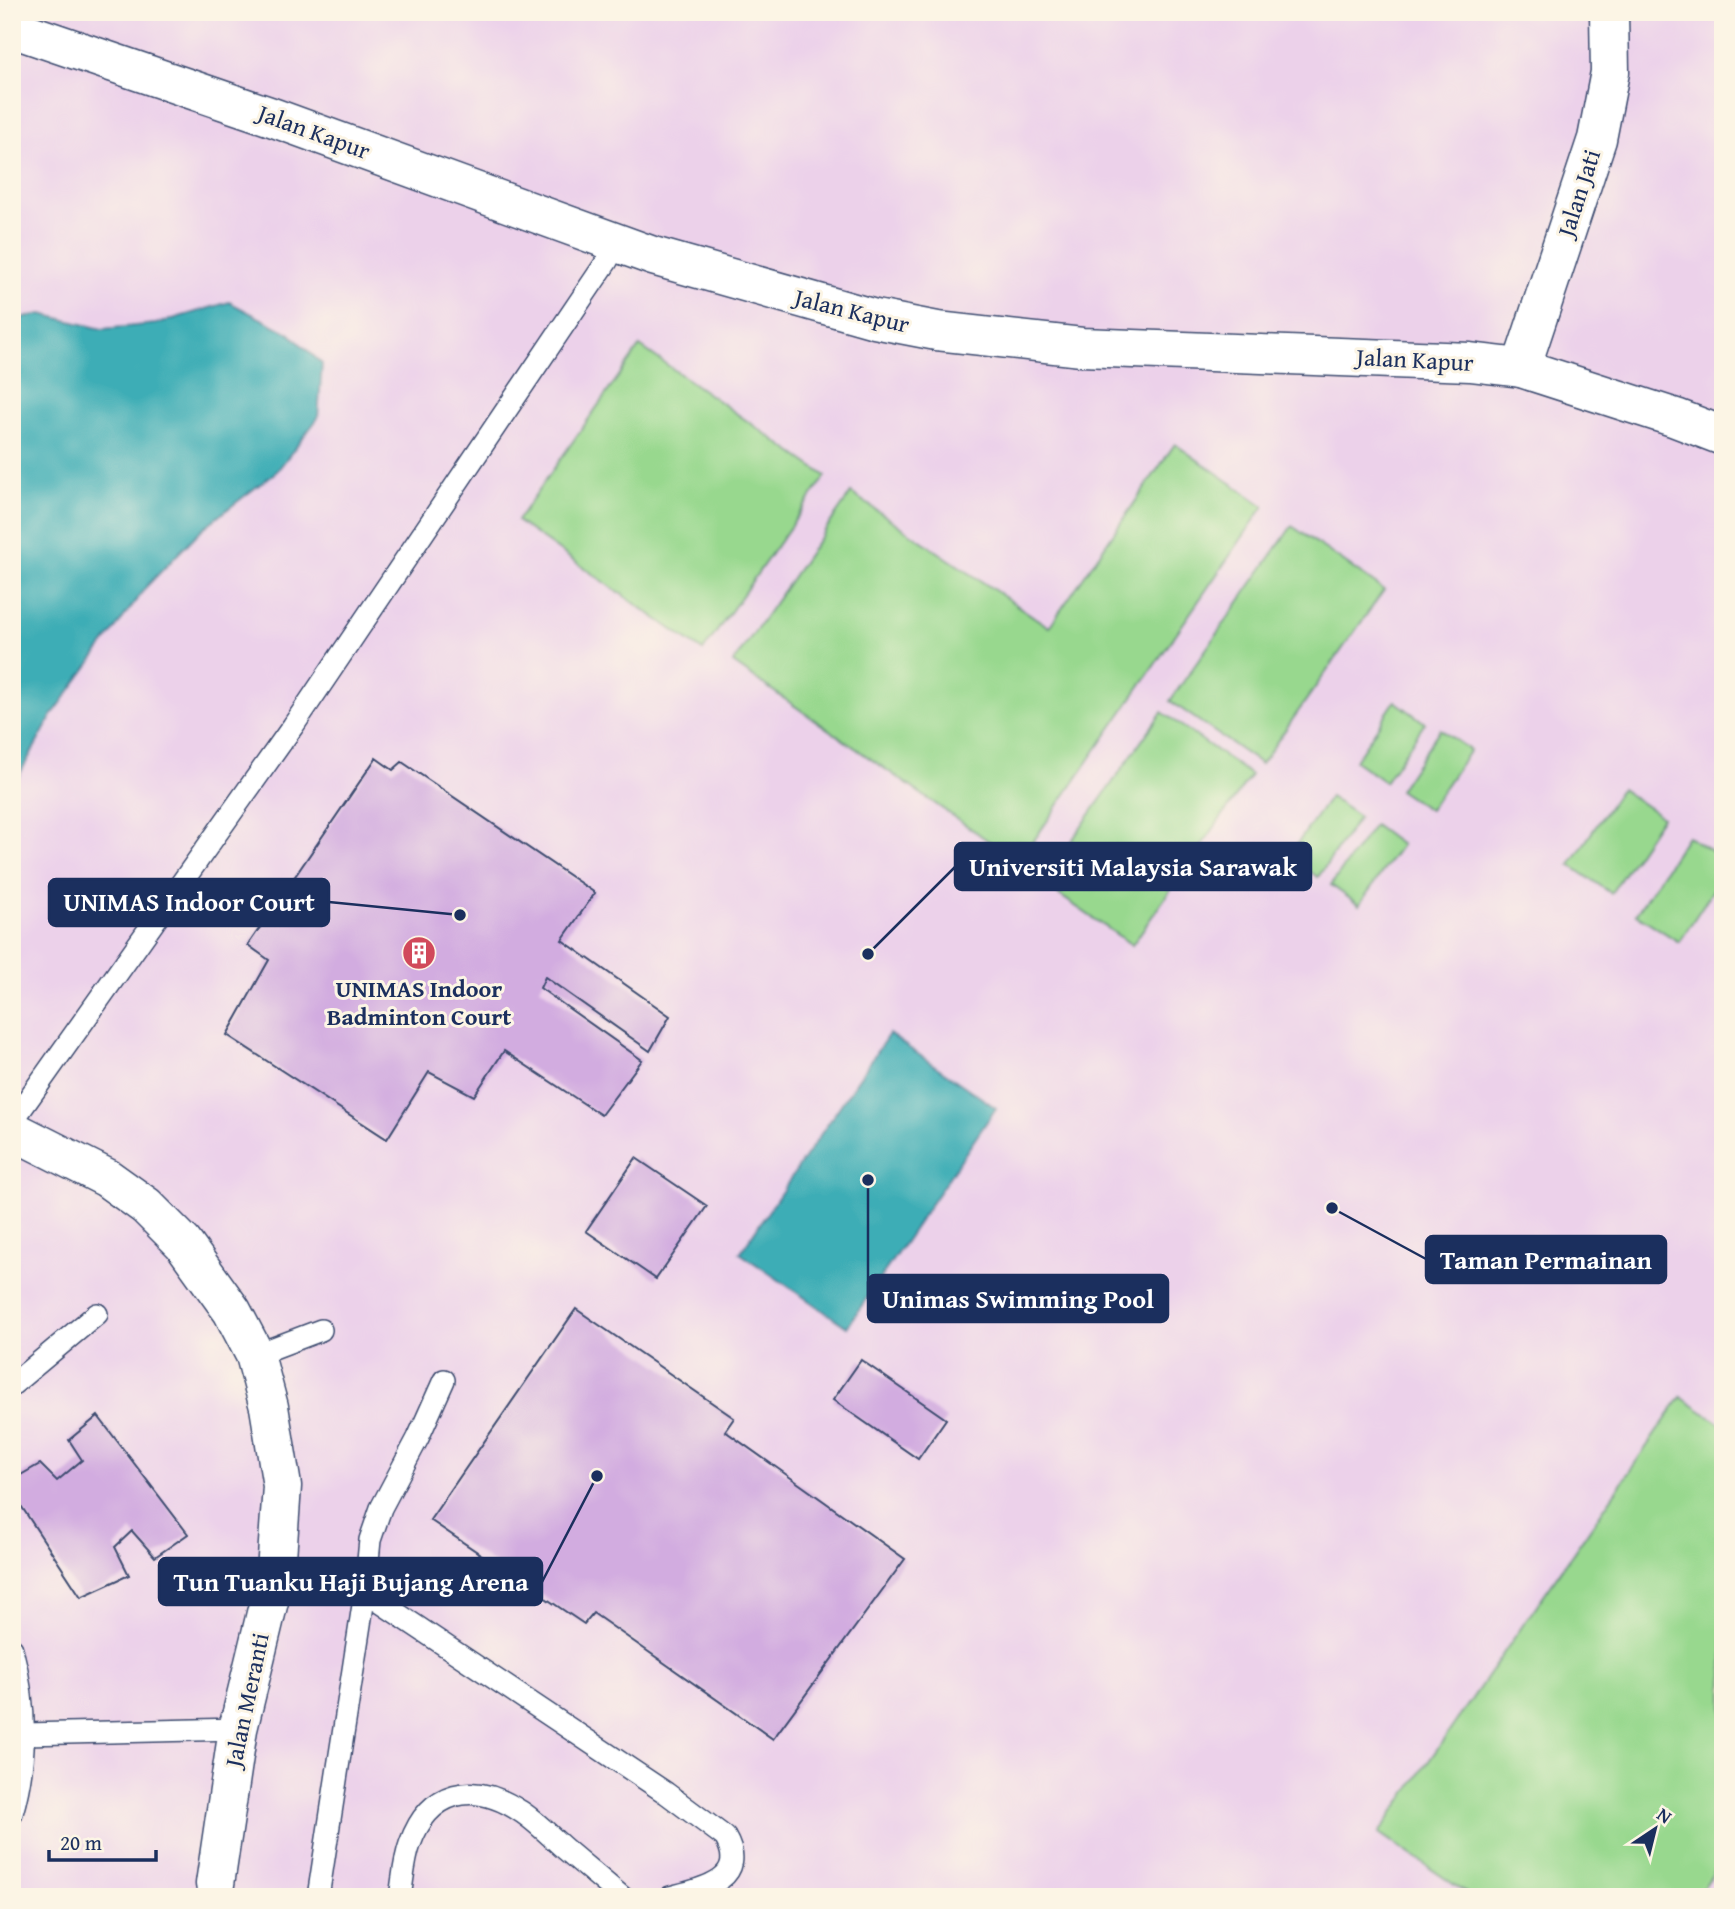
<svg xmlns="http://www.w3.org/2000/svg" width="1735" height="1909" viewBox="0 0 1735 1909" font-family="'Gentium Book Plus',serif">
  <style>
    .built { fill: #ecd1ea }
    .green { fill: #98d88e; stroke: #5a8476; stroke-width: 2 }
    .water { fill: #3cadb6; stroke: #2c6e8a; stroke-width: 2 }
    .building { fill: #d2ace0 }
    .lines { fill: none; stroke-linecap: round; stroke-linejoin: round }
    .service-casing { stroke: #3c4b6f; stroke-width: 24 }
    .minor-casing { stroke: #3c4b6f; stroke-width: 41 }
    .service { stroke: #fff; stroke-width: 21 }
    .minor { stroke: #fff; stroke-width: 38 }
    .labels { text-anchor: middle; stroke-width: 6; stroke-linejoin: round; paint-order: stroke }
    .street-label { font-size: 24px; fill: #1b2f5e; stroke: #fcf5e5 }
    .poi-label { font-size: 24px; font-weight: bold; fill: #1b2f5e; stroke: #fcf5e5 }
    .leader { fill: none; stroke: #1b2f5e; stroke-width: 2.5 }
    .callout-dot { fill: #1b2f5e; stroke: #fcf5e5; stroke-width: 2.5 }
    .callout { fill: #1b2f5e; stroke: #1b2f5e; stroke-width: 2.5 }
    .callout-label { font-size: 26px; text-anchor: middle; font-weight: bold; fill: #fff }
  </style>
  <rect width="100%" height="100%" fill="#fcf5e5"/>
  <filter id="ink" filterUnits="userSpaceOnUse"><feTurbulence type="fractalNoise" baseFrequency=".0143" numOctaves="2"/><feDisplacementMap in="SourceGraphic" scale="14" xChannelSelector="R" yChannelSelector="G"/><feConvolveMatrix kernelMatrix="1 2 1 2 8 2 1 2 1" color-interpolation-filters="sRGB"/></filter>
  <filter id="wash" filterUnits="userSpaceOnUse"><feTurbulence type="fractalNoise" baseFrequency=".00686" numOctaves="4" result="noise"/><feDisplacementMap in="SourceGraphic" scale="28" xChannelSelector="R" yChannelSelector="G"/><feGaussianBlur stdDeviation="1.57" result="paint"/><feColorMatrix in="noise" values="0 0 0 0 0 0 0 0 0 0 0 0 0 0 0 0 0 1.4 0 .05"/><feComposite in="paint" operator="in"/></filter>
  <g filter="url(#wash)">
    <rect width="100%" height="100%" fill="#f4e9cf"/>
    <rect class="built" x="12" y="12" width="1711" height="1885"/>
    <g class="green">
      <polygon points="640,346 826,476 703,651 517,521"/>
      <polygon points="1175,444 1264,506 1019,862 733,663 851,493 1049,627"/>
      <polygon points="1292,526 1384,590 1261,764 1170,701"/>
      <polygon points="1395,701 1425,723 1385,782 1355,761"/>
      <polygon points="1162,712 1251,775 1132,945 1042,883"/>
      <polygon points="1440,729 1470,750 1429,810 1399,790"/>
      <polygon points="1621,789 1662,817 1611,893 1570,865"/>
      <polygon points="1330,797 1359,817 1318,877 1288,857"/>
      <polygon points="1374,825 1401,845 1359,905 1331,885"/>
      <polygon points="1687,836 1723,859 1723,875 1679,942 1636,914"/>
      <polygon points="1681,1397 1723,1426 1723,1859 1697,1897 1472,1897 1379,1833"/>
    </g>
    <g class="water">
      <polygon points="229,302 289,333 322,364 318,418 277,471 202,529 146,587 53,714 12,788 12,319 42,314 102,329 156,324"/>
      <polygon points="889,1034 996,1108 847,1327 740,1253"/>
    </g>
    <g id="blocks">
      <g class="building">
        <polygon points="376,758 393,770 402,762 595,893 562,940 670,1016 650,1051 545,977 540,988 642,1060 601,1115 504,1051 474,1096 429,1072 387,1139 227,1035 269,960 248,945"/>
        <polygon points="636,1158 707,1206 656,1279 586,1231"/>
        <polygon points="576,1309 734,1418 725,1431 905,1559 773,1739 593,1613 584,1624 430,1520"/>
        <polygon points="861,1360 946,1419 918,1459 833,1400"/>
        <polygon points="98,1416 188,1534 155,1557 132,1531 115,1547 129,1575 81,1597 12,1492 12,1480 40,1464 57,1481 82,1460 69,1440"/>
      </g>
    </g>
  </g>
  <g filter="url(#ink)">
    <use href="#blocks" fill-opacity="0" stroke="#3c4b6f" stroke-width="2"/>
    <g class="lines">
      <g class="service-casing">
        <g id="service">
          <polyline points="12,1122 293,726 607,261 616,244"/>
          <polyline points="255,1355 321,1330"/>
          <path d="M444,1380L418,1438L381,1508L370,1540L365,1592L666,1793L725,1837C750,1880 701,1889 670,1897"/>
          <polyline points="12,1385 97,1314"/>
          <path d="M12,1649C27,1705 28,1758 12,1813"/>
          <polyline points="25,1734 238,1729"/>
          <polyline points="318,1897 365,1592"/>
          <path d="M400,1897C403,1880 404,1860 410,1844C429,1790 473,1780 520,1811C536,1821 550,1836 565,1849C584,1865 603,1881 622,1897"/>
        </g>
      </g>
      <g class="minor-casing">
        <g id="minor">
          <polyline points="12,28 269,116 653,256 875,319 937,331 1082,347 1470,362 1521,368 1676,418 1723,436"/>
          <polyline points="1521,368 1597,139 1610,72 1609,12"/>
          <polyline points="12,1130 107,1178 146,1206 183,1243 232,1311 255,1355 269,1407 282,1486 276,1572 238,1729 215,1884"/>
        </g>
      </g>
      <use href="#service" class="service"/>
      <use href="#minor" class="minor"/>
    </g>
  </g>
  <defs>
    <g id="building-disc" transform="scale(1.75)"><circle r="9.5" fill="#d1495b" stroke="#fcf5e5"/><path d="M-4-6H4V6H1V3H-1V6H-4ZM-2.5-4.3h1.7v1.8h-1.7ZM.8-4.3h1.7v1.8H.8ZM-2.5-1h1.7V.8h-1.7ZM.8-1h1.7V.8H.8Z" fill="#fff"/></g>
  </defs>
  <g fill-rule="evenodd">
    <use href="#building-disc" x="419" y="953"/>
  </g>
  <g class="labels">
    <g class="street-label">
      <text transform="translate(314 132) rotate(20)" y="8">Jalan Kapur</text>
      <text transform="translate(1579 193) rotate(-72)" y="8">Jalan Jati</text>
      <text transform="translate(852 311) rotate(14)" y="8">Jalan Kapur</text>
      <text transform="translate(1415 360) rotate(3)" y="8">Jalan Kapur</text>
      <text transform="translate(247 1700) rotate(-78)" y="8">Jalan Meranti</text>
    </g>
    <g class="poi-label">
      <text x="419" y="997">UNIMAS Indoor<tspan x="419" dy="28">Badminton Court</tspan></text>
    </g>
  </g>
  <path class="leader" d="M868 954L955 867M460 915L329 902M1332 1208L1426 1259M868 1180L868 1299M597 1476L542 1582"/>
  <g class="callout-dot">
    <circle cx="868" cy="954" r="7"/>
    <circle cx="460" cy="915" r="7"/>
    <circle cx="1332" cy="1208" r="7"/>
    <circle cx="868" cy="1180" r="7"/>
    <circle cx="597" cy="1476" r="7"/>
  </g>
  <g class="callout">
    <rect x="955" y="843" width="356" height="47" rx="7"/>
    <rect x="49" y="879" width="280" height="47" rx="7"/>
    <rect x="1426" y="1236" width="240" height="47" rx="7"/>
    <rect x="868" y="1275" width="300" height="47" rx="7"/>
    <rect x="159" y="1558" width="383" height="47" rx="7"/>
  </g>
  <g class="callout-label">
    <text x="1133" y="876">Universiti Malaysia Sarawak</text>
    <text x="189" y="911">UNIMAS Indoor Court</text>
    <text x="1546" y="1269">Taman Permainan</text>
    <text x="1018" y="1308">Unimas Swimming Pool</text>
    <text x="351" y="1591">Tun Tuanku Haji Bujang Arena</text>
  </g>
  <rect width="1735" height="1909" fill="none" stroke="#fcf5e5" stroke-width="42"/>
  <g transform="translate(1655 1829) rotate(35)" stroke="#fcf5e5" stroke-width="5" paint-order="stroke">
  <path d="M0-5L12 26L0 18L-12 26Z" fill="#1b2f5e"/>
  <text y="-10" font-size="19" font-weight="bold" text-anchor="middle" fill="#1b2f5e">N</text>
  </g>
  <path d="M49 1850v10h107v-10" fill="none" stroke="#1b2f5e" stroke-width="3.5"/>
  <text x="60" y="1850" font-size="21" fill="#1b2f5e" stroke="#fcf5e5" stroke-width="5" paint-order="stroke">20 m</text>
</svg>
